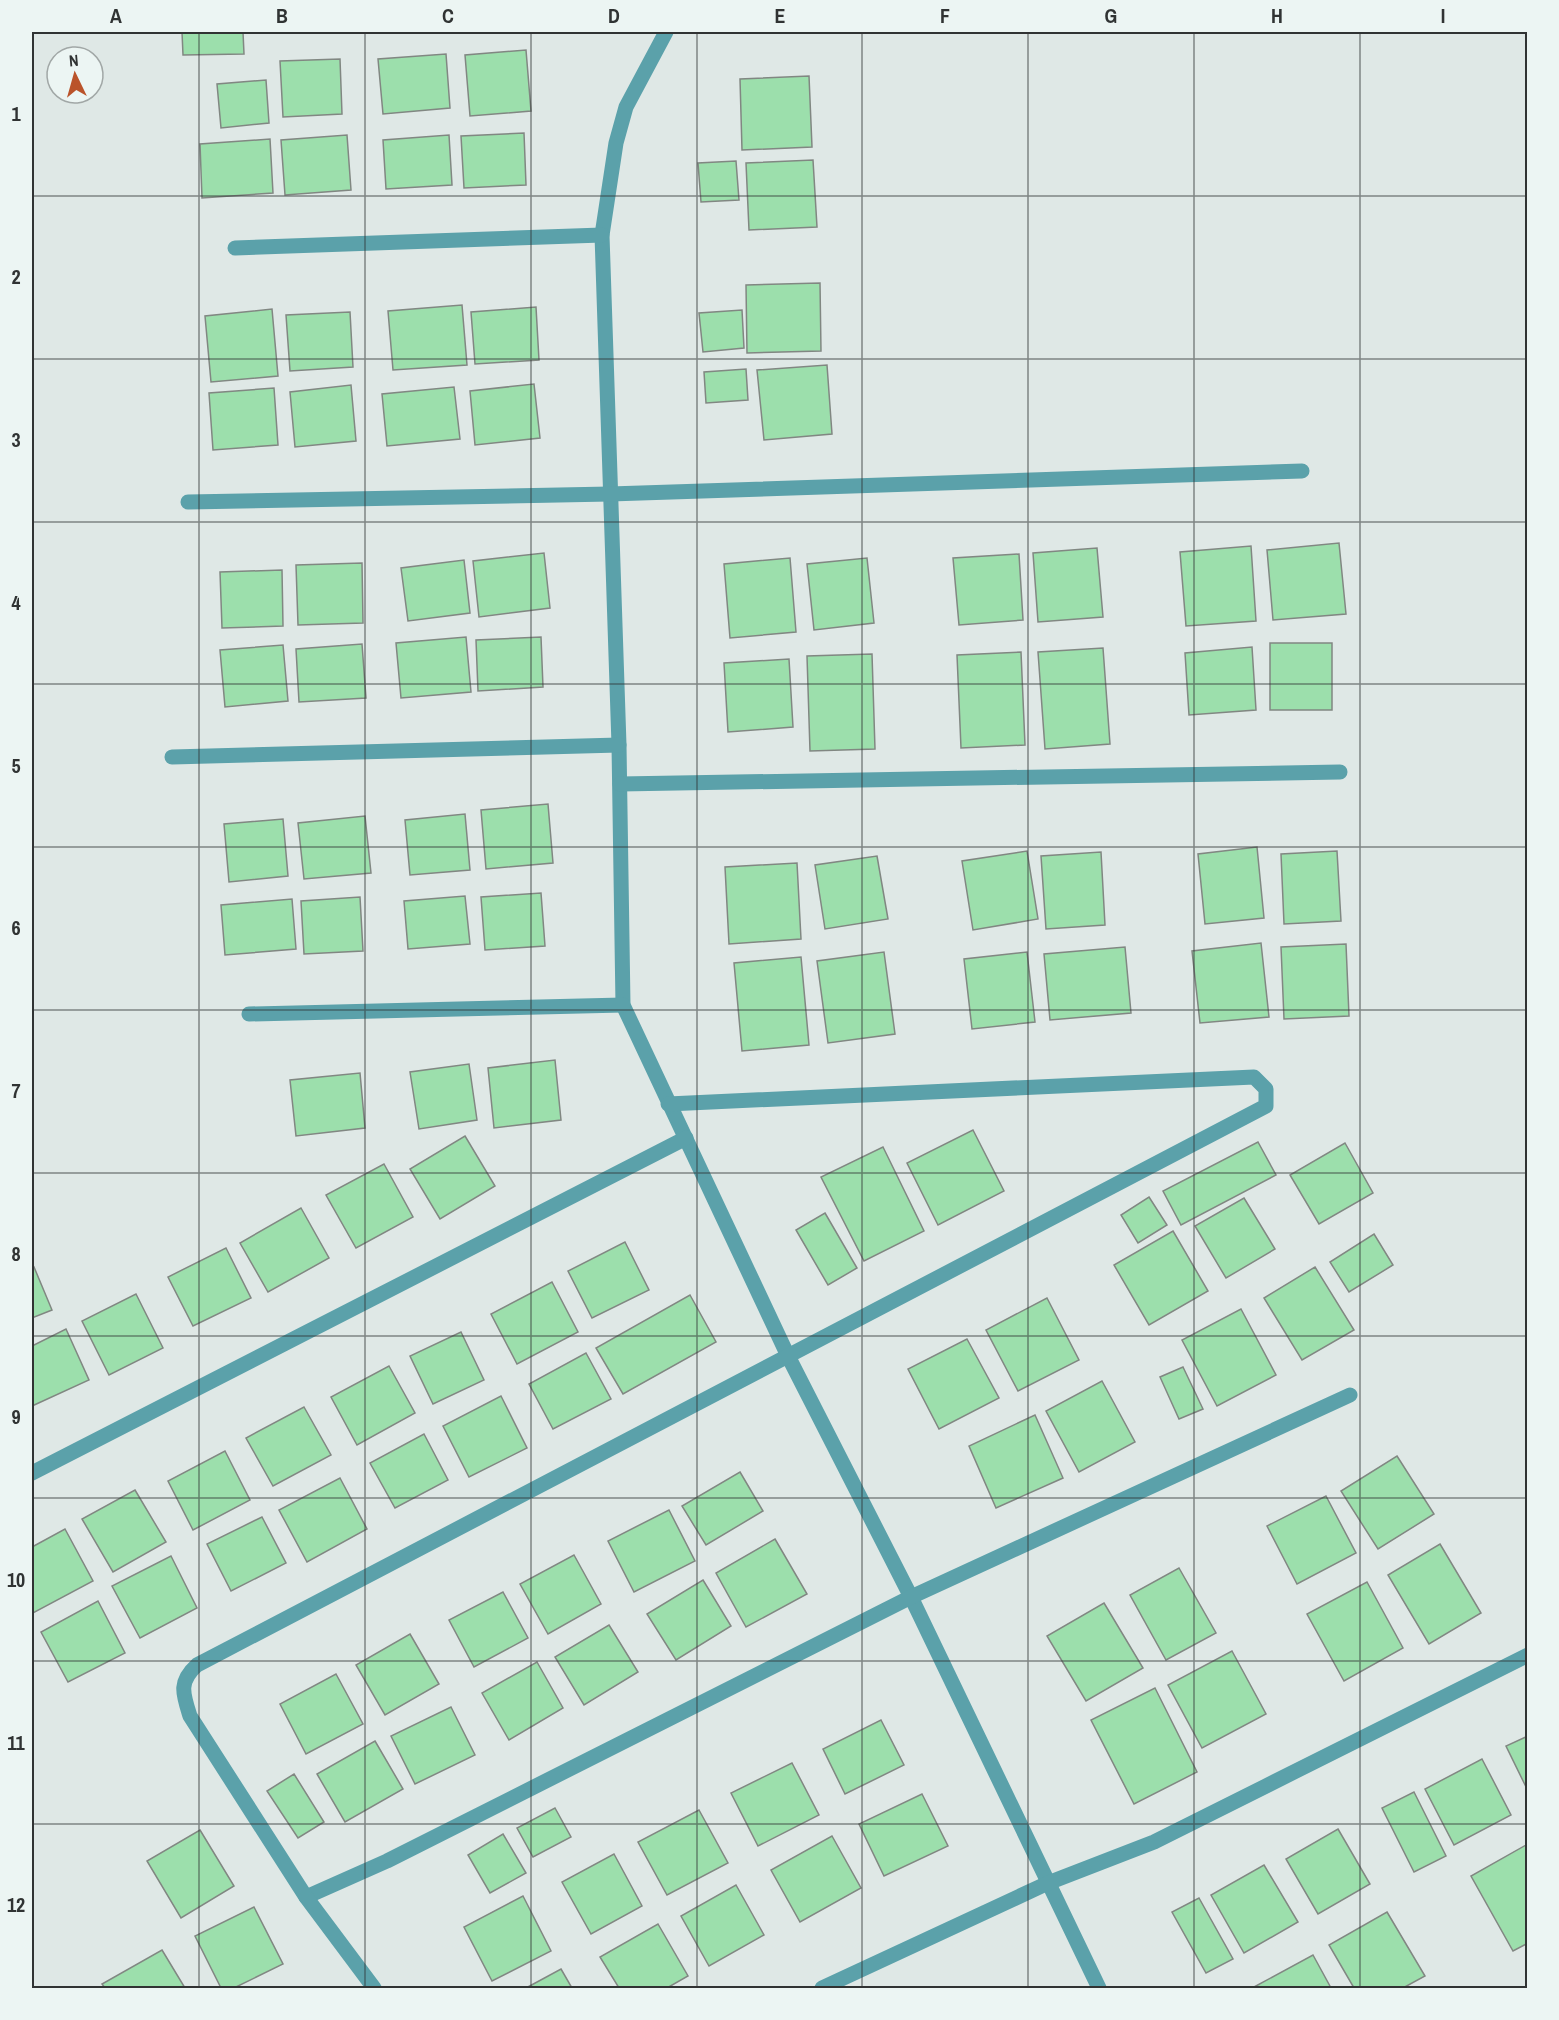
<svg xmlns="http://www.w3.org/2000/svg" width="1559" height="2020" viewBox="0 0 1559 2020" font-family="'Archivo Narrow',sans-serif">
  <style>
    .building { fill: #9cdfac; stroke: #818782; stroke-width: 1.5 }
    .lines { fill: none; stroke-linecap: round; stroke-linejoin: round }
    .minor { stroke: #5ba1aa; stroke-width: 15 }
    .grid { fill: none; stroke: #303333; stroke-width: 1.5; stroke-opacity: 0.55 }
    .neatline { fill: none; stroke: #303333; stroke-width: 2 }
    .grid-label { font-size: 20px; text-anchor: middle; font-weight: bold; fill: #303333 }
  </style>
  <rect width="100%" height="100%" fill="#dfe8e6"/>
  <g class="building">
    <polygon points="182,32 243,32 244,54 183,55"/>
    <polygon points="526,50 531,111 470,116 465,55"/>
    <polygon points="446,54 450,108 383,114 378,59"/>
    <polygon points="340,59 342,114 283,117 280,61"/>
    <polygon points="809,76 812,147 742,150 740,79"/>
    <polygon points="266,80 269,123 221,128 217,84"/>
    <polygon points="524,133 526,185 464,188 461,136"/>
    <polygon points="347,135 351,190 285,195 281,140"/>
    <polygon points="449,135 452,185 386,189 383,140"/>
    <polygon points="270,139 273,193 202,198 200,144"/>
    <polygon points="813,160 817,227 749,230 746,163"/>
    <polygon points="736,161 739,200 701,202 698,163"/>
    <polygon points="820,283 821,351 747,353 746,285"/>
    <polygon points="462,305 467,365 393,370 388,311"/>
    <polygon points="536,307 539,360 475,364 471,312"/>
    <polygon points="272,309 278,376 211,382 205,316"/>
    <polygon points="742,310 744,348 703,352 699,313"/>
    <polygon points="350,312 353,367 290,371 286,315"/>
    <polygon points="827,365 832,434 764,440 757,370"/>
    <polygon points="746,369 748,400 706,403 704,372"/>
    <polygon points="534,384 540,438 475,445 470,391"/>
    <polygon points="351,385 356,441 295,447 290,392"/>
    <polygon points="454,387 460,439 387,446 382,394"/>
    <polygon points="274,388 278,445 213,450 209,393"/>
    <polygon points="1339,543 1346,614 1273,620 1267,550"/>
    <polygon points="1251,546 1256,621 1186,626 1180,552"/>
    <polygon points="1097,548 1103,617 1038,622 1033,553"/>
    <polygon points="544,553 550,608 479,617 473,561"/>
    <polygon points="1019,554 1023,620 959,625 953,558"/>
    <polygon points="790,558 796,632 730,638 724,564"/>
    <polygon points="867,558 874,623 814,630 807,564"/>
    <polygon points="464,560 470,613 408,621 401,568"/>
    <polygon points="362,563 363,623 298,625 296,565"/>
    <polygon points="282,570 283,626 222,628 220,572"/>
    <polygon points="466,637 471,692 401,698 396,643"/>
    <polygon points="541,637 543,687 478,691 476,640"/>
    <rect x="1270" y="643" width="62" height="67"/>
    <polygon points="362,644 366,698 299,702 296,649"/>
    <polygon points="283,645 288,701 225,707 220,650"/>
    <polygon points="1252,647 1256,710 1189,715 1185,653"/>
    <polygon points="1103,648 1110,744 1045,749 1038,652"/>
    <polygon points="1021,652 1025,745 961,748 957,655"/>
    <polygon points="872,654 875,749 810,751 807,656"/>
    <polygon points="789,659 793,727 728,732 724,663"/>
    <polygon points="548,804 553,863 486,869 481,810"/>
    <polygon points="465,814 470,870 410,875 405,820"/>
    <polygon points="365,816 371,873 304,879 298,823"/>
    <polygon points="283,819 288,876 229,882 224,824"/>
    <polygon points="1257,847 1264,918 1205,924 1198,854"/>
    <polygon points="1027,851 1038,919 973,930 962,861"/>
    <polygon points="1337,851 1341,921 1284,924 1281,854"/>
    <polygon points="1101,852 1105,925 1046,929 1041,856"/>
    <polygon points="877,856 888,919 825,929 815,865"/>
    <polygon points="797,863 801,939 729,944 725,867"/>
    <polygon points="541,893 545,946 485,950 481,897"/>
    <polygon points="465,896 470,944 408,949 404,901"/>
    <polygon points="360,897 363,951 304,954 301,901"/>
    <polygon points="292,899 296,949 225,955 221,905"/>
    <polygon points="1261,943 1269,1017 1200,1023 1192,951"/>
    <polygon points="1346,944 1349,1016 1284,1019 1281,947"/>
    <polygon points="1125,947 1131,1013 1050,1020 1044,954"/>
    <polygon points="884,952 895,1034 828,1043 817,961"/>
    <polygon points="1027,952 1035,1022 972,1029 964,959"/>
    <polygon points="801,957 809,1045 742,1051 734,963"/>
    <polygon points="555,1060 561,1120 494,1128 488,1068"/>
    <polygon points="469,1064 477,1120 419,1129 410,1072"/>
    <polygon points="360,1073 365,1128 296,1136 290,1080"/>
    <polygon points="973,1130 1004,1191 938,1225 907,1163"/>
    <polygon points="465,1136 495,1186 440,1219 410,1169"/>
    <polygon points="1258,1142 1276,1175 1181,1225 1163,1191"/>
    <polygon points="1345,1143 1373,1193 1319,1224 1290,1175"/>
    <polygon points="883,1147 924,1231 864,1261 821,1177"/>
    <polygon points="384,1164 413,1217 356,1248 326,1195"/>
    <polygon points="1149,1197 1167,1225 1138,1243 1121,1215"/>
    <polygon points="1244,1198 1275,1249 1226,1278 1195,1226"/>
    <polygon points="301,1208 329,1258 268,1292 240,1243"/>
    <polygon points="825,1213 857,1268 828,1285 796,1230"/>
    <polygon points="1173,1231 1208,1291 1149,1325 1114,1265"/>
    <polygon points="1374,1234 1393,1265 1349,1292 1330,1262"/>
    <polygon points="625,1242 649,1290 592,1318 568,1271"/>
    <polygon points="226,1248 251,1298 193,1326 168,1277"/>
    <polygon points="34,1267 52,1310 32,1318 32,1269"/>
    <polygon points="1315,1267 1354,1330 1302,1360 1264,1298"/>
    <polygon points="552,1282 578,1332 517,1364 491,1314"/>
    <polygon points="136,1294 163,1348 109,1375 82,1321"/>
    <polygon points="690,1295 716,1342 623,1394 596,1348"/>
    <polygon points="1047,1298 1079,1360 1018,1391 986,1330"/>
    <polygon points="1241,1309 1276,1375 1217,1406 1182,1340"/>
    <polygon points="66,1329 89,1380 32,1406 32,1346"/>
    <polygon points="461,1332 484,1380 433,1404 410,1356"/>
    <polygon points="967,1339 999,1398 939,1429 908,1369"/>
    <polygon points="586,1353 611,1399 553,1429 529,1384"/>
    <polygon points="389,1366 415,1413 357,1445 331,1397"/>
    <polygon points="1183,1367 1203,1409 1179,1419 1160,1377"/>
    <polygon points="1102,1381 1135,1442 1079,1472 1046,1411"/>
    <polygon points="501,1396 527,1448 469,1477 443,1426"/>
    <polygon points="304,1407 331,1455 273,1486 246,1438"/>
    <polygon points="1035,1415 1063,1478 996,1508 969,1446"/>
    <polygon points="424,1434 448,1480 395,1508 370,1463"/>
    <polygon points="225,1451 250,1500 193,1530 168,1481"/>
    <polygon points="1397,1456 1434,1514 1378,1549 1341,1491"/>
    <polygon points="740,1472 763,1511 706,1545 682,1506"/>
    <polygon points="340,1478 367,1529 307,1562 279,1510"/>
    <polygon points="135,1490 166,1542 113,1572 82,1519"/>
    <polygon points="1326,1496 1356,1553 1297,1584 1267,1526"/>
    <polygon points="669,1510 695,1561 634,1592 608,1541"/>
    <polygon points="262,1517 286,1563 231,1591 207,1544"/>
    <polygon points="65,1529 93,1581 33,1613 32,1609 32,1547"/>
    <polygon points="775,1539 807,1594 746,1627 716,1573"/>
    <polygon points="1440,1544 1481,1613 1429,1644 1388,1575"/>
    <polygon points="574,1555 601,1604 548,1634 520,1584"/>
    <polygon points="171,1556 197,1608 140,1638 112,1586"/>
    <polygon points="1179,1568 1216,1633 1166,1660 1130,1595"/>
    <polygon points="703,1580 731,1626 676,1660 647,1614"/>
    <polygon points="1367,1582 1403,1648 1344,1681 1307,1614"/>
    <polygon points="503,1592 528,1638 474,1667 449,1620"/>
    <polygon points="98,1601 125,1653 68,1682 41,1632"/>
    <polygon points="1104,1603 1143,1668 1086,1701 1047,1636"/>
    <polygon points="609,1625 638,1672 584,1705 555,1657"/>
    <polygon points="410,1634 439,1684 385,1715 356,1665"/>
    <polygon points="1232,1651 1266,1714 1202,1748 1168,1685"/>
    <polygon points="537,1662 563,1708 509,1740 482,1693"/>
    <polygon points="336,1674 363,1724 306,1754 280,1704"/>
    <polygon points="1155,1688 1197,1772 1134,1804 1091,1720"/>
    <polygon points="451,1707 475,1755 415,1784 391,1736"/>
    <polygon points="881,1720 904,1765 845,1794 823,1749"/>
    <polygon points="1528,1736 1528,1791 1506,1746"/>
    <polygon points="375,1741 403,1789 345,1822 317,1774"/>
    <polygon points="1482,1759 1511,1815 1454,1845 1425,1789"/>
    <polygon points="792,1763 819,1815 758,1846 731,1793"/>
    <polygon points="294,1774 324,1822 298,1838 267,1791"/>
    <polygon points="1414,1792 1446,1856 1414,1872 1382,1808"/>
    <polygon points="922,1794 948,1846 884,1876 859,1824"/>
    <polygon points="555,1808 571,1837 533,1857 517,1828"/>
    <polygon points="699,1810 728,1863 667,1895 638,1842"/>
    <polygon points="1338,1829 1370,1884 1318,1914 1286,1859"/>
    <polygon points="200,1830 234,1886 181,1918 147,1861"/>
    <polygon points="503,1834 526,1873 490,1893 468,1855"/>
    <polygon points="832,1836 861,1888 800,1922 771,1870"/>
    <polygon points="1526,1845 1528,1943 1513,1951 1471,1876"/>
    <polygon points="614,1854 642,1906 591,1934 562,1882"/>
    <polygon points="1264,1865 1298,1922 1244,1953 1211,1895"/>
    <polygon points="736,1885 764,1935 709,1966 681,1916"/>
    <polygon points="523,1896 551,1951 492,1981 464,1927"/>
    <polygon points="1199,1898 1233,1959 1206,1973 1172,1912"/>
    <polygon points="254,1907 283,1964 234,1988 221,1988 195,1936"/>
    <polygon points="1387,1912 1425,1976 1403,1988 1354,1988 1329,1945"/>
    <polygon points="658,1924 688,1976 667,1988 619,1988 600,1957"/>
    <polygon points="162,1950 185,1988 105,1988 102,1984"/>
    <polygon points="1313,1955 1331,1988 1255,1988 1254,1987"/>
    <polygon points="561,1969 572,1988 526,1988"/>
  </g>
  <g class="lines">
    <g class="minor">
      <polyline points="666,32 626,107 616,143 602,235 619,745 623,1005 788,1356 911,1597 1099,1988"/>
      <polyline points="235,248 602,235"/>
      <polyline points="188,502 610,494 1302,471"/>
      <polyline points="172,757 619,745"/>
      <polyline points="620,784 1340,772"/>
      <polyline points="249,1014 623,1005"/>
      <polyline points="32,1473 686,1138"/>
      <polyline points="306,1897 387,1861 911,1597 1350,1395"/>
      <path d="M374,1988L306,1897L190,1716C183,1694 178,1682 197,1665L1266,1106V1089L1254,1077L668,1104"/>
      <polyline points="822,1988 1048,1883 1154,1842 1528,1655"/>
    </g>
  </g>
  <path class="grid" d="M199,32V1988M365,32V1988M531,32V1988M697,32V1988M862,32V1988M1028,32V1988M1194,32V1988M1360,32V1988M32,196H1528M32,359H1528M32,522H1528M32,684H1528M32,847H1528M32,1010H1528M32,1173H1528M32,1336H1528M32,1498H1528M32,1661H1528M32,1824H1528"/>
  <rect width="1559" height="2020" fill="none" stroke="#ecf5f3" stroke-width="66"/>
  <g transform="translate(75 75) rotate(355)"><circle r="28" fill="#ecf5f3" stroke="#a1a7a6" stroke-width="1.5"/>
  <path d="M0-4.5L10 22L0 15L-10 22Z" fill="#ba532a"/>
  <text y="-9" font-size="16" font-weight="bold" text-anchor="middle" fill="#303333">N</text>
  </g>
  <rect x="33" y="33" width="1493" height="1954" class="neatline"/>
  <g class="grid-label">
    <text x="116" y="23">A</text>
    <text x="282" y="23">B</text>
    <text x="448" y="23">C</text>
    <text x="614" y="23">D</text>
    <text x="780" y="23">E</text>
    <text x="945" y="23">F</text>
    <text x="1111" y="23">G</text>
    <text x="1277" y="23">H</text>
    <text x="1443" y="23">I</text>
    <text x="16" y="121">1</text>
    <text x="16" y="284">2</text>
    <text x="16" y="447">3</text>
    <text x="16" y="610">4</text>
    <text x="16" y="773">5</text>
    <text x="16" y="935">6</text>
    <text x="16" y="1098">7</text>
    <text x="16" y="1261">8</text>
    <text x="16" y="1424">9</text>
    <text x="16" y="1587">10</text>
    <text x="16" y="1750">11</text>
    <text x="16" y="1912">12</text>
  </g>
</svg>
